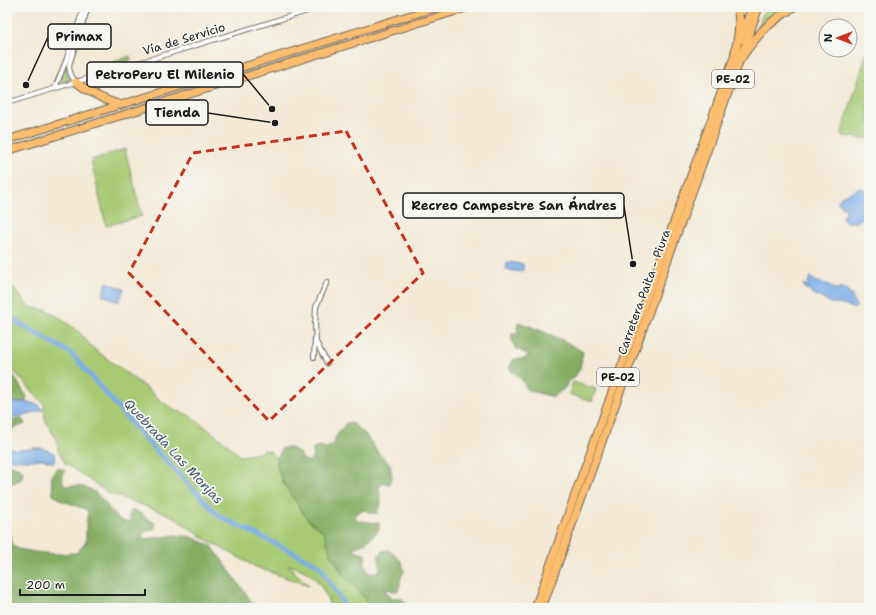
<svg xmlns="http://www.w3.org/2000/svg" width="876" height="615" viewBox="0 0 876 615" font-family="'Shantell Sans',sans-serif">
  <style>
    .green { fill: #a6c972; stroke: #617247 }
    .forest { fill: #84ad64; stroke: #506440 }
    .water { fill: #7bade7; stroke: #4c6482 }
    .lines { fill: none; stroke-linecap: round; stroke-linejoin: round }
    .canal { stroke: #7bade7; stroke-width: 4.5 }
    .minor-casing { stroke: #67645d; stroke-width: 6 }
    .trunk-casing { stroke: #67645d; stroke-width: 9 }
    .motorway-casing { stroke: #67645d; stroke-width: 10 }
    .minor { stroke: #fff; stroke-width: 4 }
    .trunk { stroke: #fcbd6e; stroke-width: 7 }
    .motorway { stroke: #fcbd6e; stroke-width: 8 }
    .marked { fill: none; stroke: #c8321e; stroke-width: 3; stroke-dasharray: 8 5; stroke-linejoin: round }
    .labels { text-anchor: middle; stroke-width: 3.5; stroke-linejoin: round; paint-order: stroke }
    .shield { fill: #f6f6f2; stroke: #5d5d5c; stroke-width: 1 }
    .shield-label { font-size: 11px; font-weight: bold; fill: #1c1c1c }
    .street-label { font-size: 12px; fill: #1c1c1c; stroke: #f6f6f2 }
    .water-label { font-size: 13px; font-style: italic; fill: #42566d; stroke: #f6f6f2 }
    .leader { fill: none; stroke: #1c1c1c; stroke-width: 1.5 }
    .callout-dot { fill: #1c1c1c; stroke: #f6f6f2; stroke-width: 1.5 }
    .callout { fill: #f6f6f2; stroke: #1c1c1c; stroke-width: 1.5 }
    .callout-label { font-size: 13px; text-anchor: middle; font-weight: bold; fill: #1c1c1c }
  </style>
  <rect width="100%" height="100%" fill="#f6f6f2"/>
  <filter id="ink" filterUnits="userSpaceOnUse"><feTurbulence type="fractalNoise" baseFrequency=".025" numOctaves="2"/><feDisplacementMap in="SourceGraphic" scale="8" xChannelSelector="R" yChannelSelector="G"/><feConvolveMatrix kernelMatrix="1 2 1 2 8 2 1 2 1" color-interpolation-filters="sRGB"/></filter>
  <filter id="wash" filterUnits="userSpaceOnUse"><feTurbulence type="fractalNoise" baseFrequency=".012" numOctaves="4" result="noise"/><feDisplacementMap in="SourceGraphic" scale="16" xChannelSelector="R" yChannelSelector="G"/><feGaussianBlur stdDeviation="0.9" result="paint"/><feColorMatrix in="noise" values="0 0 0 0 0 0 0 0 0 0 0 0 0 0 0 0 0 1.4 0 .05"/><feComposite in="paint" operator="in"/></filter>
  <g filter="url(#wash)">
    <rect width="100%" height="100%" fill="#f3e9d6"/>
    <g class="green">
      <polygon points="765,7 789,7 758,31 757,31"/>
      <polygon points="869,45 869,139 841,136"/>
      <polygon points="130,56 131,60 111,66 113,62"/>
      <polygon points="67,63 67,73 70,80 63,83 61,81 61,79"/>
      <polygon points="125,149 142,216 106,226 91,160"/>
      <path d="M7,280L29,307L47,310L60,318L79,332L94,349L149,390L160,400L174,410L189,415L226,443L240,456L259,453L263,450L270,451L277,460L278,469L282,481L308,520L324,532L330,552L372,608H331C321,582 315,572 288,565L309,586L256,567L207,540L170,515L108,493L65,463L59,453L56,439L45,420L44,404L34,393L19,377L7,363Z"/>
      <polygon points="573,382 596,389 592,402 569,394"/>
    </g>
    <g class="forest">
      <path d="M518,322C541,330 563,339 583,352L580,368L575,377L568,381L565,388L553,397L527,390C524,381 518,375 510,370V366L514,359H524L529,355L515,348L511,338L512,334L520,333L517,329Z"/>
      <polygon points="7,369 12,373 27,397 25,402 10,403 7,405"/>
      <polygon points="7,419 22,419 25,424 8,430 7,431"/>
      <path d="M346,423H352L365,434L379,454L390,464L392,477L390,484L383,483L379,488L381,503L377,513C366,515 369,505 355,515L357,521L379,523V529C373,537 364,546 354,547V551L367,555L364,562L367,570L370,574L375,573L380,570L379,555L383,551L389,550L402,562L404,572C399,578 401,585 398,591H393L388,589L385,590L391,598C401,596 405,599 407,608H372L363,596L343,575L330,552L324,532L308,520L282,481L277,466V457L279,455L281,449L287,447L295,450L300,454L301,458L306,461H310L313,456V448L319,446L327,448L334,443L336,436Z"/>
      <polygon points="7,462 10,465 20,468 23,473 21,479 13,483 7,483"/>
      <path d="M57,468L65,470C63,476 61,481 65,486C71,486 78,485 84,487C102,492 107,509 119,519C122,521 127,522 131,523L129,514L132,510L137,511L156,524L154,529L144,532L143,536L144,539L162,537L175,535L191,537L212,546L256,608H7V522L9,527L11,543L18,549L35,552L56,554L77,553L86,542V527L88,510L63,501L53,495C52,483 49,477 57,468Z"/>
    </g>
    <g class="water">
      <path d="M863,188L864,189L865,192L869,194V198L868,199L869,201H867L866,203L864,202L862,204L860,210L861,211V212C862,212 865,210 865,208H868L869,206V216L861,219L857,222H846L843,219V216L845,214L846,207L845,206L841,208L843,206L842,204H839L838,201C842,193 851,194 857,189Z"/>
      <polygon points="507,262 523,264 523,272 506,270"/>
      <path d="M810,277L815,281L830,285C831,287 836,290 839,290L840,288L846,289L849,294L852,295C852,297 853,298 853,299C854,304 858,304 855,309L843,305L831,303L811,293L809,290L805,289L803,284H804L806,286H807Z"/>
      <polygon points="107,282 124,289 119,302 102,295"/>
      <polygon points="28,402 39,405 43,410 17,417 11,415 7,415 7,405 10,403"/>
      <polygon points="7,447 17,450 27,449 33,448 41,448 54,453 55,460 54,462 53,463 50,461 46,461 43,459 40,459 32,460 11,460 8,456 8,451 7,450"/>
    </g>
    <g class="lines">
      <polyline class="canal" points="7,316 72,354 145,439 219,516 319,565 346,608"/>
    </g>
  </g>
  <g filter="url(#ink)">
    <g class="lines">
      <g class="minor-casing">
        <g id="minor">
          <polyline points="295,15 298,7"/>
          <path d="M76,82C71,77 69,72 69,65L88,7"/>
          <polyline points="55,88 66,61 84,7"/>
          <polyline points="7,103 135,64 320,7"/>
          <polyline points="327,282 316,307 315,325 316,342 327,363"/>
          <polyline points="314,357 315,339"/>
        </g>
      </g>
      <g class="trunk-casing">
        <g id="trunk">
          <polyline points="740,40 752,7"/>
          <path d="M76,82C89,93 104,100 121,105"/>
          <polyline points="7,140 437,7"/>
          <polyline points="7,151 469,7"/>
          <polyline points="535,608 583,472 737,49"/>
          <polyline points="542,608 759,7"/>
        </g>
      </g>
      <g class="motorway-casing">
        <g id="motorway">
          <path d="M735,54C738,38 742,23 737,7"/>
          <path d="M741,58C749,46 758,34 770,24C777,18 785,13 793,7"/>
        </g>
      </g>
      <use href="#minor" class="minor"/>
      <use href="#trunk" class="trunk"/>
      <use href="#motorway" class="motorway"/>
    </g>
  </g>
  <path class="marked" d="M346,131L423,273L269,421L129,273L193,153Z"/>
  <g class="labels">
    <g class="shield">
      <rect x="712" y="70" width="42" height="18" rx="3"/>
      <rect x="597" y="368" width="42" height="18" rx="3"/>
    </g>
    <g class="shield-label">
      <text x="733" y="83">PE-02</text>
      <text x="618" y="381">PE-02</text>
    </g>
    <g class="street-label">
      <text transform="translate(184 39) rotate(-17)" y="4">Vía de Servicio</text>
      <text transform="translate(644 292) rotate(-70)" y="4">Carretera Paita - Piura</text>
    </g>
    <g class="water-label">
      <text transform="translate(174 451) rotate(47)" y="5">Quebrada Las Monjas</text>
    </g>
  </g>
  <path class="leader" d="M26 85L48 37M272 109L243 74M275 123L208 113M633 264L624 206"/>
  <g class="callout-dot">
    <circle cx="26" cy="85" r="4"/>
    <circle cx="272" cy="109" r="4"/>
    <circle cx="275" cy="123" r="4"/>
    <circle cx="633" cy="264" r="4"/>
  </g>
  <g class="callout">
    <rect x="48" y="24" width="63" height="25" rx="4"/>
    <rect x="87" y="62" width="156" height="25" rx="4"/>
    <rect x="146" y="100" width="62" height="25" rx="4"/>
    <rect x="403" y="193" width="221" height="25" rx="4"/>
  </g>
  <g class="callout-label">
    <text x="79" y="41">Primax</text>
    <text x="165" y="79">PetroPeru El Milenio</text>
    <text x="177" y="117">Tienda</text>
    <text x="514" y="210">Recreo Campestre San Ándres</text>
  </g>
  <rect width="876" height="615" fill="none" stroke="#f6f6f2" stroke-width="24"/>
  <g transform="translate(838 38) rotate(270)"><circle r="19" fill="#f6f6f2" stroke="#9f9f9c"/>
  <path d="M0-3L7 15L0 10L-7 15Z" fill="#c8321e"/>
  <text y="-6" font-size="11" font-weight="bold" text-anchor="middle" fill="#1c1c1c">N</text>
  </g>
  <path d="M20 589v6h125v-6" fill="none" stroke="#1c1c1c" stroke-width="2"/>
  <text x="26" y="589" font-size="12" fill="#1c1c1c" stroke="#f6f6f2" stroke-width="3" paint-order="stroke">200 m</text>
</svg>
